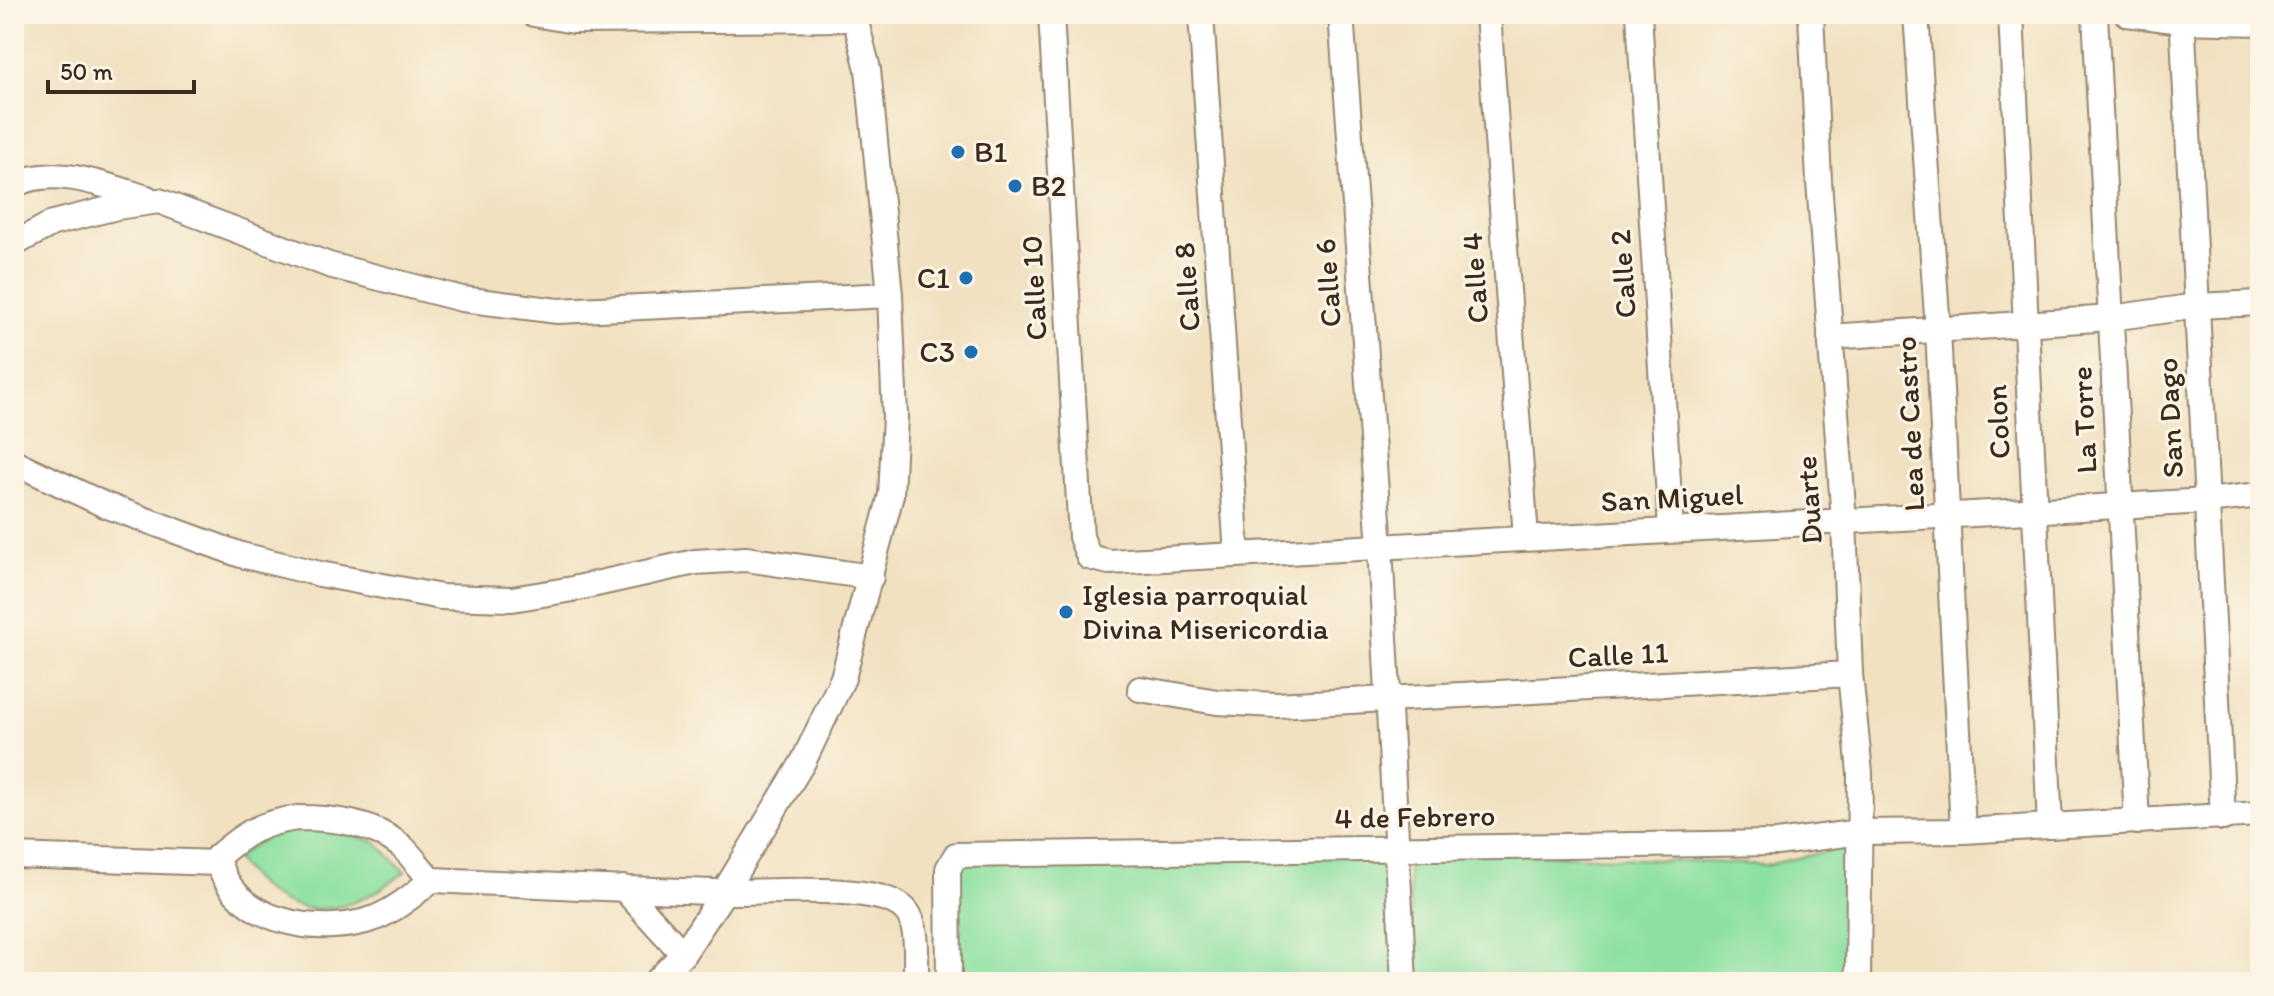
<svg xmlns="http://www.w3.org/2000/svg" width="2274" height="996" viewBox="0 0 2274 996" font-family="Itim,sans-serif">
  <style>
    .green { fill: #8ce0a2; stroke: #648560; stroke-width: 2 }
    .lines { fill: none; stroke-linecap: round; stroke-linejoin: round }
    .minor-casing { stroke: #968670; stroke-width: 28 }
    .minor { stroke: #fff; stroke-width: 24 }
    .poi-dot { fill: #1f6fb2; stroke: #fcf5e5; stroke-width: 3 }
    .labels { text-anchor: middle; stroke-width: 6; stroke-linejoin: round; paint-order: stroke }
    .poi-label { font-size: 30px; fill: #3b2a1e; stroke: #fcf5e5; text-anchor: start }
    .street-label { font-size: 30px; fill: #3b2a1e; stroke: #fcf5e5 }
  </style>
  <rect width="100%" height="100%" fill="#fcf5e5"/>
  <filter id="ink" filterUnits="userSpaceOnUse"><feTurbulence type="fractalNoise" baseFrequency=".0125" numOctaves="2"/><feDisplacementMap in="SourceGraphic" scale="16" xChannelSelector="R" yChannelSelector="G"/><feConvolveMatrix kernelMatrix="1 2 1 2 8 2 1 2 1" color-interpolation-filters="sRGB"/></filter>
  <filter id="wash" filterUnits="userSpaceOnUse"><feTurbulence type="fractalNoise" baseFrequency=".006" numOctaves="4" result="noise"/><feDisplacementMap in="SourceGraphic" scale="32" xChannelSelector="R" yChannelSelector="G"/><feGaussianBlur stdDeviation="1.8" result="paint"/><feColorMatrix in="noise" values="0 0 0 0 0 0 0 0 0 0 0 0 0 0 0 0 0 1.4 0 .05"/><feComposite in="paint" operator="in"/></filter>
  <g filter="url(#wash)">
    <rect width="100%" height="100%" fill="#f1e1c1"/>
    <g class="green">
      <path d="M327,825L377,843L405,872C345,919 284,928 236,859C268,830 286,831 327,825Z"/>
      <polygon points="1846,847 1843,977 1831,982 1415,982 1407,848 1766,865"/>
      <polygon points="970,855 1399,855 1404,982 956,982 948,890"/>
    </g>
  </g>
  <g filter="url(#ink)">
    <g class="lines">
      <g class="minor-casing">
        <g id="minor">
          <polyline points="534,14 574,21 857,19"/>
          <polyline points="1051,14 1081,537 1089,557 1109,562 2207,501 2260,495"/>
          <polyline points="1201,14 1237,555"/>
          <polyline points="1341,14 1380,547 1404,982"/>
          <polyline points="1488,14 1526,538"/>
          <polyline points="1639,14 1671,530"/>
          <polyline points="1811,14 1819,181 1844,521 1850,674 1860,773 1858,982"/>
          <polyline points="1916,14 1938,330 1963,831"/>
          <polyline points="2011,14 2050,826"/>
          <polyline points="2095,14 2137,822"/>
          <polyline points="2127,14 2182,21 2260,23"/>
          <polyline points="2182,14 2223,818"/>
          <path d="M14,185C55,164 106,186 147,198"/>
          <polyline points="14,244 53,223 117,207 159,201 329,265 462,299 558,311 890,295"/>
          <polyline points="1830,337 2111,318 2197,306 2260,303"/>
          <polyline points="14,462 105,505 241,555 320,574 441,597 512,599 573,589 695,562 746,559 871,577"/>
          <polyline points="1140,689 1217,702 1276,705 1850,674"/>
          <path d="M297,818C333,818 371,822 401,846C412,856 421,869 431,880C414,895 395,910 375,918C320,938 231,923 217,857C245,833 260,823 297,818Z"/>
          <polyline points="14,856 218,863"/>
          <path d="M431,880C528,884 625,890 722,892C763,893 872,883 902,907C921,921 915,961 916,982"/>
          <polyline points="623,888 683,954"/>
          <polyline points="656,982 683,954 724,892 803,762 843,678 891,495 895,417 890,295 868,69 854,14"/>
          <polyline points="949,982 948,869 956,855 1777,843 1860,832 1963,831 2260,814"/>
        </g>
      </g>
      <use href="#minor" class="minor"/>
    </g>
  </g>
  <g class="poi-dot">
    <circle cx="958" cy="152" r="8"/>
    <circle cx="1015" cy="186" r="8"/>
    <circle cx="966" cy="278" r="8"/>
    <circle cx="971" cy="352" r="8"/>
    <circle cx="1066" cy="612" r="8"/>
  </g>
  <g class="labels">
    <g class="poi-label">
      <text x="974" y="162">B1</text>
      <text x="1031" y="196">B2</text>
      <text x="950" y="288" text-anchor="end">C1</text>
      <text x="955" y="362" text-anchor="end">C3</text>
      <text x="1082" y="605">Iglesia parroquial<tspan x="1082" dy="34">Divina Misericordia</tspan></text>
    </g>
    <g class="street-label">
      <text transform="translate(1623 274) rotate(-94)" y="10">Calle 2</text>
      <text transform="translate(1475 278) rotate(-94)" y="10">Calle 4</text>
      <text transform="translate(1328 283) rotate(-94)" y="10">Calle 6</text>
      <text transform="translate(1187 287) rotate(-94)" y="10">Calle 8</text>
      <text transform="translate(1034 288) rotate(-93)" y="10">Calle 10</text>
      <text transform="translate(2170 418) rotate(-93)" y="10">San Dago</text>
      <text transform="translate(2084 420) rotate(-93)" y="10">La Torre</text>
      <text transform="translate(1998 422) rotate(-93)" y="10">Colon</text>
      <text transform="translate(1910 424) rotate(-93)" y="10">Lea de Castro</text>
      <text transform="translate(1672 498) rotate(-3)" y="10">San Miguel</text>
      <text transform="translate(1809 500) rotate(-94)" y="10">Duarte</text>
      <text transform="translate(1618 655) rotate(-3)" y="10">Calle 11</text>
      <text transform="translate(1415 817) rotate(-1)" y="10">4 de Febrero</text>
    </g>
  </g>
  <rect width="2274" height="996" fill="none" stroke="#fcf5e5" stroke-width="48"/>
  <path d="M48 80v12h146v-12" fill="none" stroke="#3b2a1e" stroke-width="4"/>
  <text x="60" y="80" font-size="24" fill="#3b2a1e" stroke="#fcf5e5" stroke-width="6" paint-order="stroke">50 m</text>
</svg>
